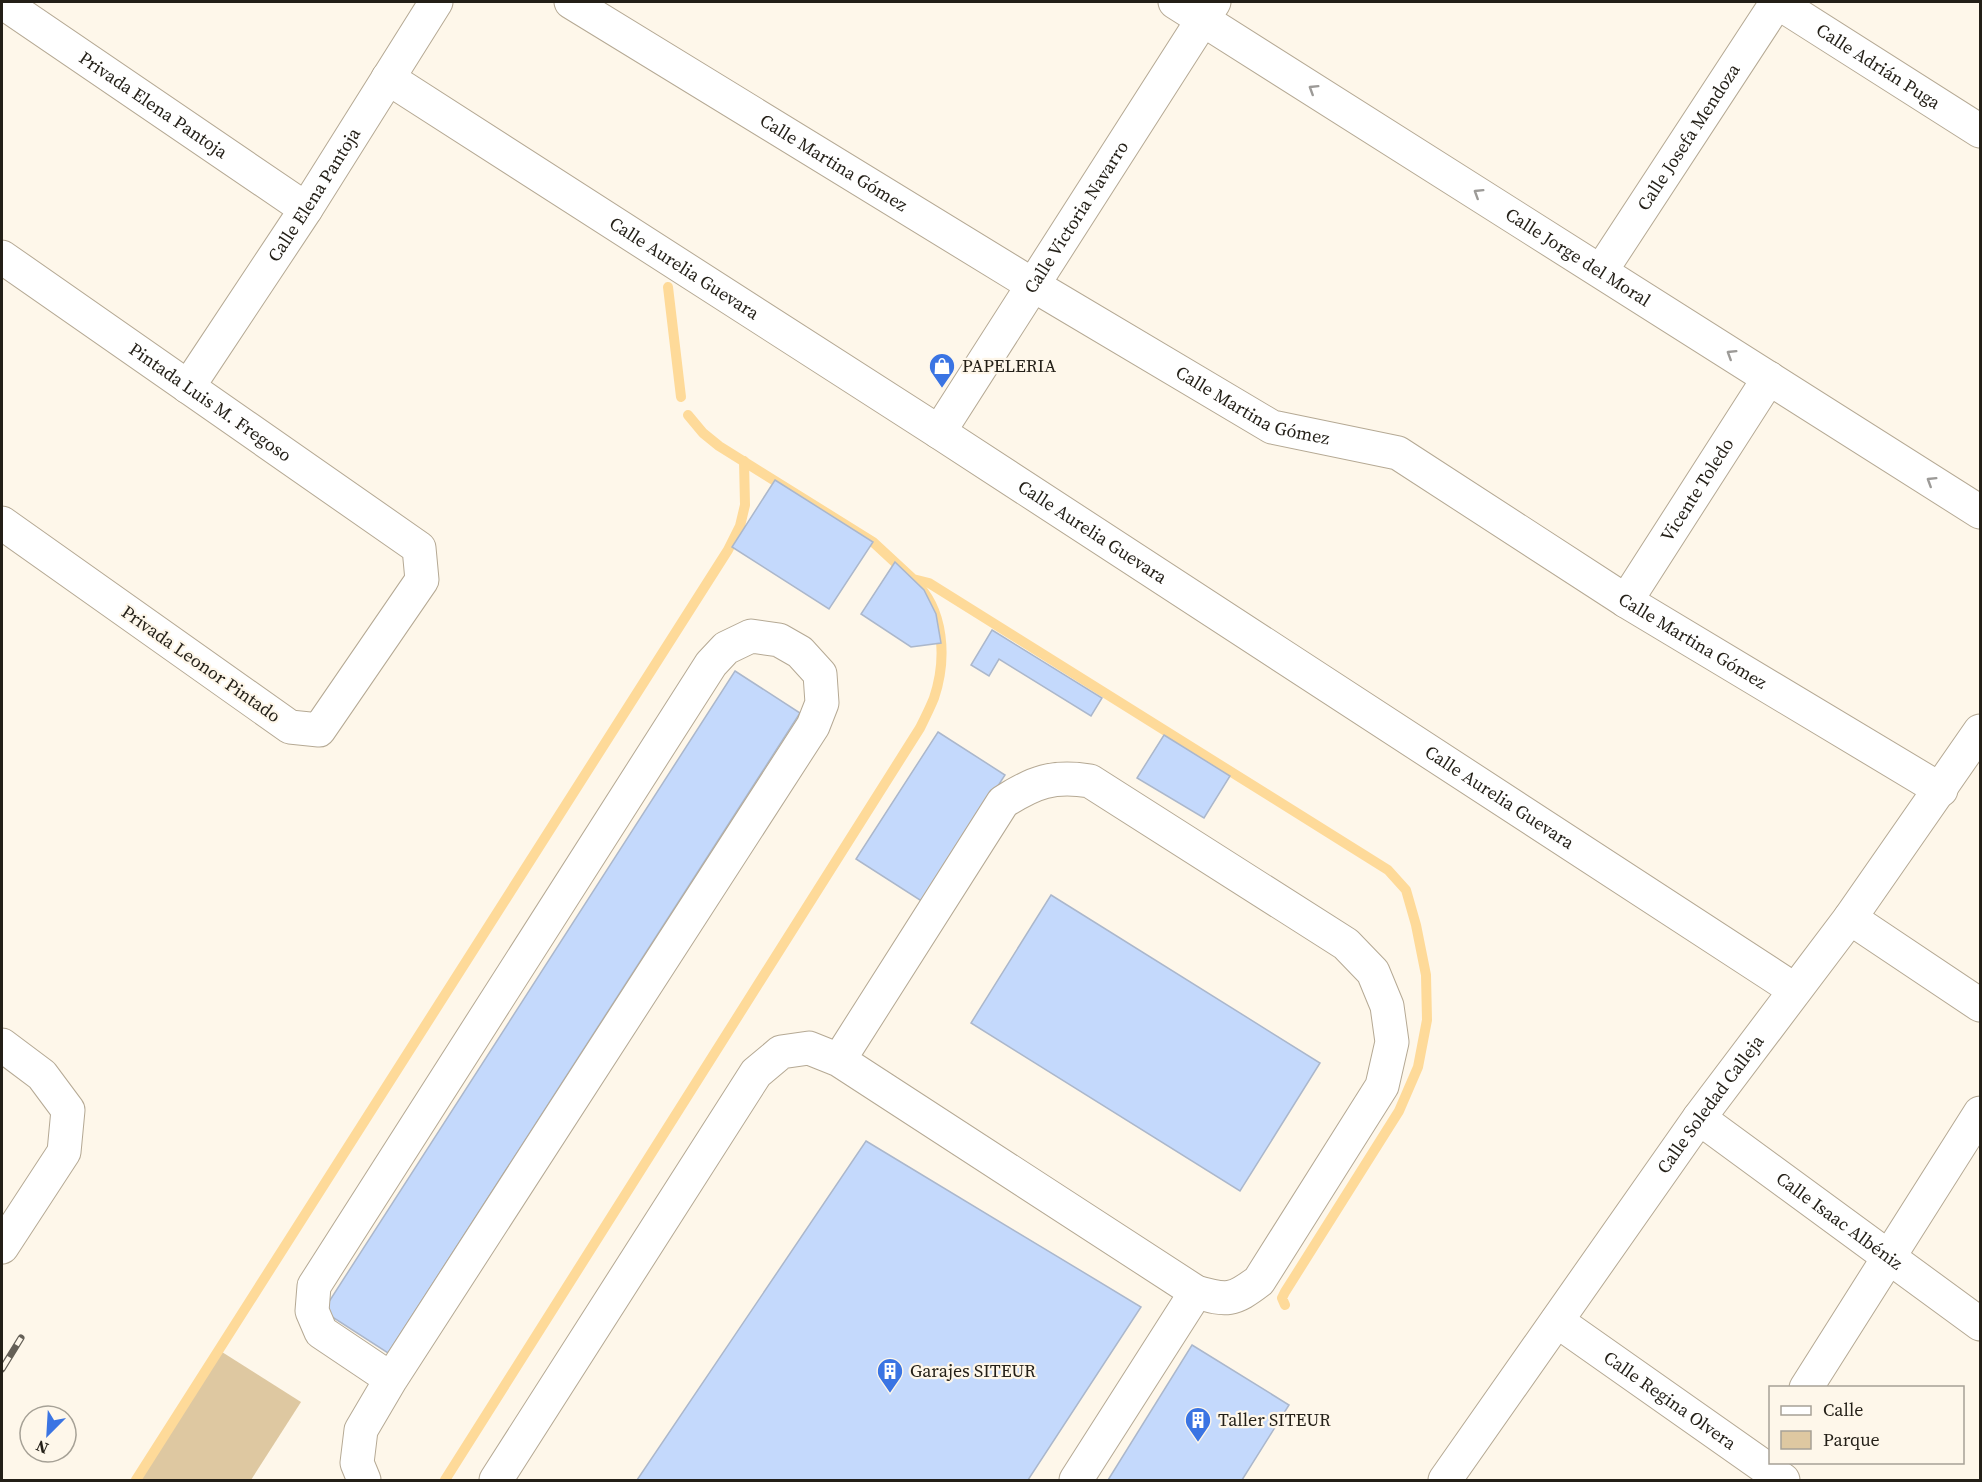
<svg xmlns="http://www.w3.org/2000/svg" width="1982" height="1482" viewBox="0 0 1982 1482" font-family="'Source Serif 4',serif">
  <style>
    .green { fill: #dec8a1 }
    .lines { fill: none; stroke-linecap: round; stroke-linejoin: round }
    .stream { stroke: #feda99; stroke-width: 10 }
    .building { fill: #c4d9fc; stroke: #abb7cb; stroke-width: 1.5 }
    .minor-casing { stroke: #b5a994; stroke-width: 35 }
    .minor { stroke: #fff; stroke-width: 33 }
    .rail-casing { stroke: #656057; stroke-width: 7 }
    .rail { stroke: #fef7ea; stroke-width: 4.5; stroke-dasharray: 14; stroke-linecap: butt }
    .oneway { stroke: #9c9a97 }
    .labels { text-anchor: middle; stroke-width: 4.5; stroke-linejoin: round; paint-order: stroke }
    .street-label { font-size: 18px; fill: #231f17; stroke: #fef7ea }
    .poi-label { font-size: 18px; fill: #231f17; stroke: #fef7ea; text-anchor: start }
  </style>
  <rect width="100%" height="100%" fill="#fef7ea"/>
  <polygon class="green" points="222,1352 301,1402 251,1480 141,1480"/>
  <g class="lines">
    <g class="stream">
      <polyline points="668,287 681,397"/>
      <polyline points="688,415 703,433 719,446 873,542 913,579 929,583 1388,870 1406,890 1416,925 1426,975 1427,1020 1418,1067 1399,1111 1285,1292 1282,1298 1285,1305"/>
      <polyline points="136,1480 728,550 740,526 745,505 744,461"/>
      <path d="M445,1480L920,728C925,718 930,708 934,698C947,659 945,609 913,580"/>
    </g>
  </g>
  <g class="building">
    <polygon points="775,480 873,542 829,609 732,547"/>
    <polygon points="895,562 924,590 936,614 941,643 911,647 861,614"/>
    <polygon points="992,630 1102,698 1091,716 999,659 989,676 971,665"/>
    <polygon points="735,671 800,713 388,1353 323,1311"/>
    <polygon points="938,732 1005,775 923,902 856,859"/>
    <polygon points="1164,735 1230,776 1204,818 1137,778"/>
    <polygon points="1051,895 1320,1063 1240,1191 971,1023"/>
    <polygon points="866,1141 1141,1307 1028,1480 637,1480"/>
    <polygon points="1192,1345 1289,1405 1242,1480 1108,1480"/>
  </g>
  <g class="lines">
    <g class="minor-casing">
      <g id="minor">
        <path id="s1" d="M2,2L306,209"/>
        <path id="s2" d="M571,2L1033,285L1272,427L1398,453L1626,601L1941,790"/>
        <path id="s3" d="M1175,2L1980,512"/>
        <path id="s4" d="M1777,2L1980,131"/>
        <path id="s5" d="M388,78L939,432L1795,990"/>
        <path id="s6" d="M2,257L419,548L422,580L319,730L290,727L2,523"/>
        <path id="s7" d="M1601,271L1777,2"/>
        <path id="s8" d="M188,387L306,209L436,2"/>
        <path id="s9" d="M939,432L1214,2"/>
        <path id="s10" d="M1626,601L1769,378"/>
        <polyline points="1850,918 1980,1005"/>
        <polyline points="2,1045 42,1075 68,1110 64,1152 2,1247"/>
        <path id="s11" d="M1699,1118L1980,1324"/>
        <path id="s12" d="M1557,1321L1783,1480"/>
        <polyline points="1806,1388 1980,1113"/>
        <polyline points="364,1480 357,1463 361,1430 391,1379 813,726 822,703 820,674 800,652 779,640 751,636 726,648 711,664 314,1286 312,1311 321,1332 391,1379"/>
        <path d="M496,1480L756,1073L781,1052L809,1048L839,1060L1196,1292C1227,1301 1233,1301 1259,1281L1382,1086L1392,1042L1387,1006L1373,972L1346,944L1090,781C1053,775 1034,782 1003,802L839,1060"/>
        <polyline points="1076,1480 1196,1292"/>
        <path id="s13" d="M1445,1480L1699,1118L1850,918L1980,731"/>
      </g>
    </g>
    <use href="#minor" class="minor"/>
    <g class="rail-casing">
      <polyline id="rail" points="2,1369 21,1338"/>
    </g>
    <use href="#rail" class="rail"/>
  </g>
  <defs><path id="oneway-chevron" d="M-2-3.5L2.5 0L-2 3.5" fill="none" stroke-width="1.6" stroke-linecap="round" stroke-linejoin="round" transform="scale(1.5)"/></defs>
  <g class="oneway">
    <use href="#oneway-chevron" transform="translate(1313 89) rotate(-148)"/>
    <use href="#oneway-chevron" transform="translate(1478 193) rotate(-148)"/>
    <use href="#oneway-chevron" transform="translate(1731 354) rotate(-148)"/>
    <use href="#oneway-chevron" transform="translate(1931 481) rotate(-148)"/>
  </g>
  <defs>
    <g id="shop-pin" transform="scale(1.35)"><path d="M0 17L-7.5 6A9.5 9.5 0 1 1 7.5 6Z" fill="#3a74e3" stroke="#fef7ea"/><path d="M-5-2.5h2.3a2.7 3.5 0 0 1 5.4 0H5L5.5 6h-11ZM-1.5-2.5h3a1.5 2.3 0 0 0-3 0Z" fill="#fff"/></g>
    <g id="building-pin" transform="scale(1.35)"><path d="M0 17L-7.5 6A9.5 9.5 0 1 1 7.5 6Z" fill="#3a74e3" stroke="#fef7ea"/><path d="M-4-6H4V6H1V3H-1V6H-4ZM-2.5-4.3h1.7v1.8h-1.7ZM.8-4.3h1.7v1.8H.8ZM-2.5-1h1.7V.8h-1.7ZM.8-1h1.7V.8H.8Z" fill="#fff"/></g>
  </defs>
  <g fill-rule="evenodd">
    <use href="#shop-pin" x="942" y="366"/>
    <use href="#building-pin" x="890" y="1371"/>
    <use href="#building-pin" x="1198" y="1420"/>
  </g>
  <g class="labels">
    <g class="street-label">
      <text dy="6" stroke="none"><textPath href="#s4" startOffset="120">Calle Adrián Puga</textPath></text>
      <text dy="6" stroke="none"><textPath href="#s1" startOffset="183">Privada Elena Pantoja</textPath></text>
      <text dy="6" stroke="none"><textPath href="#s7" startOffset="160">Calle Josefa Mendoza</textPath></text>
      <text dy="6" stroke="none"><textPath href="#s2" startOffset="308">Calle Martina Gómez</textPath></text>
      <text dy="6" stroke="none"><textPath href="#s8" startOffset="230">Calle Elena Pantoja</textPath></text>
      <text dy="6" stroke="none"><textPath href="#s9" startOffset="255">Calle Victoria Navarro</textPath></text>
      <text dy="6" stroke="none"><textPath href="#s3" startOffset="477">Calle Jorge del Moral</textPath></text>
      <text dy="6" stroke="none"><textPath href="#s5" startOffset="352">Calle Aurelia Guevara</textPath></text>
      <text dy="6" stroke="none"><textPath href="#s6" startOffset="254">Pintada Luis M. Fregoso</textPath></text>
      <text dy="6" stroke="none"><textPath href="#s2" startOffset="794">Calle Martina Gómez</textPath></text>
      <text dy="6" stroke="none"><textPath href="#s10" startOffset="132">Vicente Toledo</textPath></text>
      <text dy="6" stroke="none"><textPath href="#s5" startOffset="838">Calle Aurelia Guevara</textPath></text>
      <text dy="6" stroke="none"><textPath href="#s2" startOffset="1298">Calle Martina Gómez</textPath></text>
      <text transform="translate(201 664) rotate(35)" y="6">Privada Leonor Pintado</text>
      <text dy="6" stroke="none"><textPath href="#s5" startOffset="1324">Calle Aurelia Guevara</textPath></text>
      <text dy="6" stroke="none"><textPath href="#s13" startOffset="460">Calle Soledad Calleja</textPath></text>
      <text dy="6" stroke="none"><textPath href="#s11" startOffset="174">Calle Isaac Albéniz</textPath></text>
      <text dy="6" stroke="none"><textPath href="#s12" startOffset="138">Calle Regina Olvera</textPath></text>
    </g>
    <g class="poi-label">
      <text x="962" y="372">PAPELERIA</text>
      <text x="910" y="1377">Garajes SITEUR</text>
      <text x="1218" y="1426">Taller SITEUR</text>
    </g>
  </g>
  <rect width="1982" height="1482" fill="none" stroke="#231f17" stroke-width="6"/>
  <rect x="1769" y="1386" width="195" height="78" fill="#fef7ea" stroke="#a6a196" stroke-width="1.5"/>
  <rect x="1781" y="1406" width="30" height="9" fill="#ffffff" stroke="#a6a196" stroke-width="1.5"/>
  <text x="1823" y="1416" font-size="18" fill="#231f17">Calle</text>
  <rect x="1781" y="1431" width="30" height="18" fill="#dec8a1" stroke="#a6a196" stroke-width="1.5"/>
  <text x="1823" y="1446" font-size="18" fill="#231f17">Parque</text>
  <g transform="translate(48 1434) rotate(204)"><circle r="28" fill="#fef7ea" stroke="#a6a196" stroke-width="1.5"/>
  <path d="M0-4.5L10 22L0 15L-10 22Z" fill="#3a74e3"/>
  <text y="-9" font-size="16" font-weight="bold" text-anchor="middle" fill="#231f17">N</text>
  </g>
</svg>
